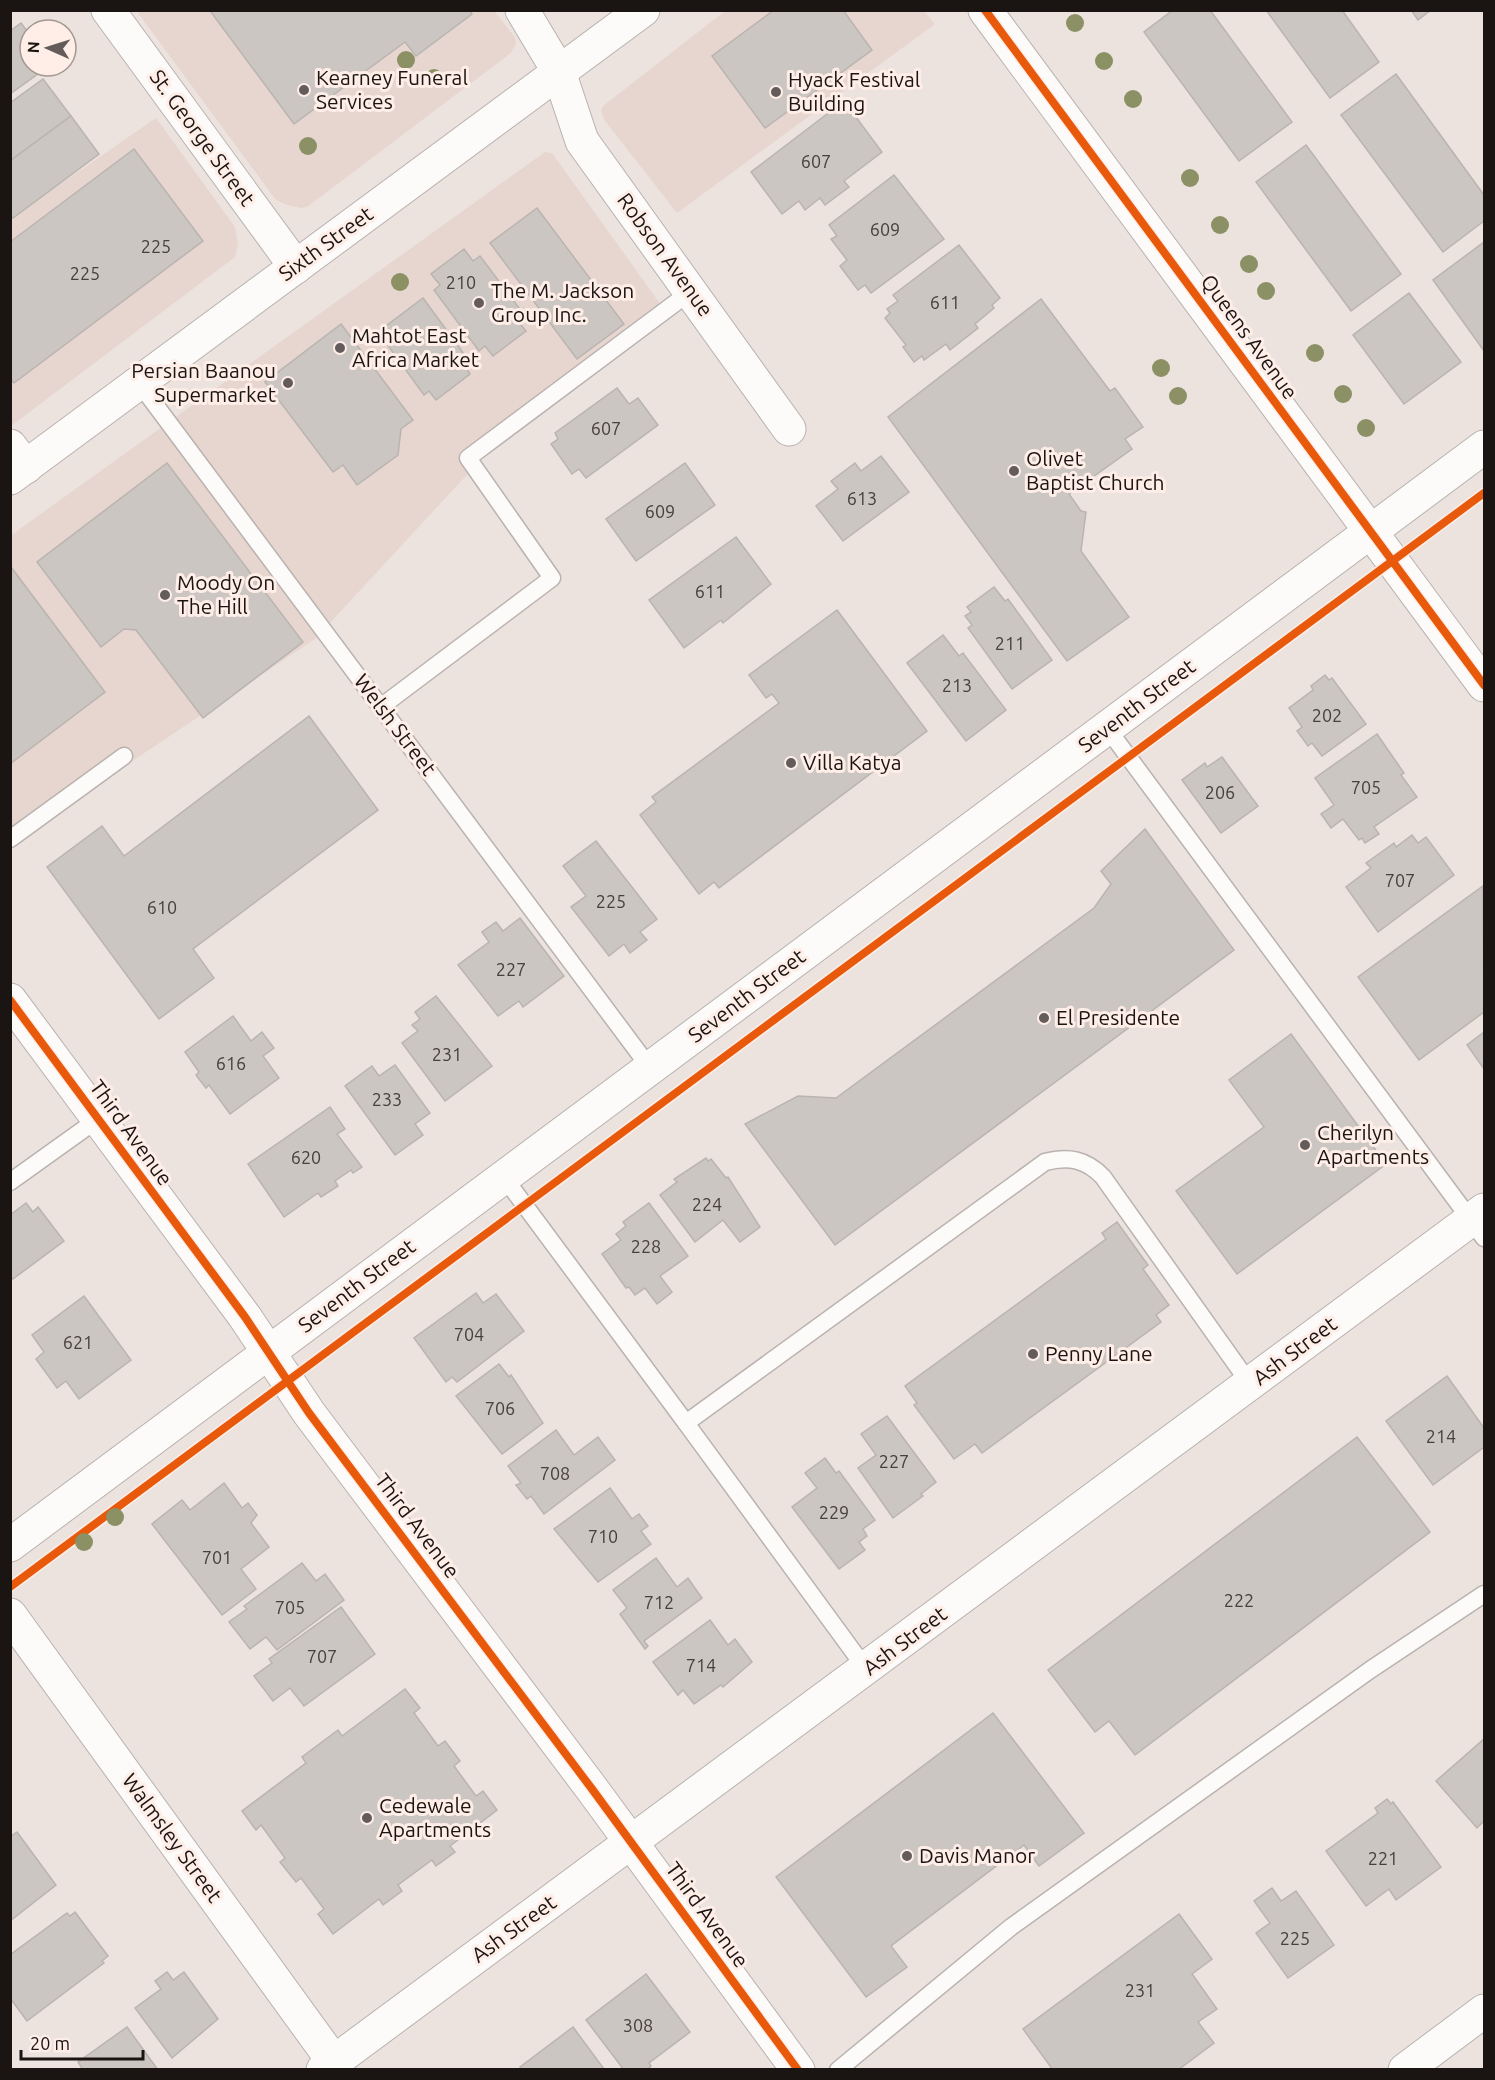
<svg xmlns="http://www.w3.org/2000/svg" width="1495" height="2080" viewBox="0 0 1495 2080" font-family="Ubuntu,sans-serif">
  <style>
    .built { fill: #e7d6cf }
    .building { fill: #ccc6c2; stroke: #bab4b0; stroke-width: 1.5 }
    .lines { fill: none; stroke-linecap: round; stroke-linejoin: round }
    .service-casing { stroke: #b9b2af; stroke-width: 19 }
    .minor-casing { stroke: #b9b2af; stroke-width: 35 }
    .tertiary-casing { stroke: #b9b2af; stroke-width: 35 }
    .service { stroke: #fcfbfa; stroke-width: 16 }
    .minor { stroke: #fcfbfa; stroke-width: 33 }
    .tertiary { stroke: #fcfbfa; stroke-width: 33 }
    .cycleway-casing { stroke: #feeee7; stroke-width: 11 }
    .cycleway { stroke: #e8590c; stroke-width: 8 }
    .tree { fill: #8c9065 }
    .poi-dot { fill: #645c5a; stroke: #feeee7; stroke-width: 2 }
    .labels { text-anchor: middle; stroke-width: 6; stroke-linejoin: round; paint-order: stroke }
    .number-label { font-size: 18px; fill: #46403e }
    .poi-label { font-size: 21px; fill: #1a1412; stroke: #feeee7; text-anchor: start }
    .street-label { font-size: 21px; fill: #1a1412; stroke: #feeee7 }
  </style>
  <rect width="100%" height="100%" fill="#ece3df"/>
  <g class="built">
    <polygon points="141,10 494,11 514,36 516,43 511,53 307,207 301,208 287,205 276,200 138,13"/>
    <polygon points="725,11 924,11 935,24 677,213 605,121 601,111 603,106"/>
    <polygon points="156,118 235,227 238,246 235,257 11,426 11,218"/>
    <polygon points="545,152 552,153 669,316 490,450 315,639 11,842 10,536"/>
  </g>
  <g class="building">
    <polygon points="213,10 469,10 472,14 416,56 405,42 294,124 211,12"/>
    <polygon points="774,10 843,10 872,50 765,128 712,56"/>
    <polygon points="1173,10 1210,10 1292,122 1239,161 1144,32"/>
    <polygon points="1266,10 1342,10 1379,62 1330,98"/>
    <polygon points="1411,10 1431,10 1418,20"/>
    <polygon points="21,23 30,35 30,66 49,66 10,94 10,31"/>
    <polygon points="1396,74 1484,195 1484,221 1443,252 1341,115"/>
    <polygon points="43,79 71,116 10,161 10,103"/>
    <polygon points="844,101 882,152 844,181 849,187 825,205 820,198 805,210 799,201 782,214 751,172"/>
    <polygon points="71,116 99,154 13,218 10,215 10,161"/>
    <polygon points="1306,145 1401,274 1351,311 1256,182"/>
    <polygon points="134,149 203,241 14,383 10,378 10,242"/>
    <polygon points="894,175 944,239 871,293 865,285 858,290 840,266 847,260 831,239 837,236 829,225"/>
    <polygon points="537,208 624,324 577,359 490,243"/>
    <polygon points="1484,242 1484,351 1433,280"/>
    <polygon points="959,245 1000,298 992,305 994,308 975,324 978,328 950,350 946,344 924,360 922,356 914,362 903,347 906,345 885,318 890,313 887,309 898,301 893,295"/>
    <polygon points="464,249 473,261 480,256 525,316 518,321 526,331 493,356 485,346 479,351 434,290 440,285 431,274"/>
    <polygon points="1409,293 1461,362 1404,404 1353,335"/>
    <polygon points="423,298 470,362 465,366 470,374 436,400 429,391 424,395 378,332"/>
    <polygon points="1041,299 1110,391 1115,388 1143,427 1125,439 1132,449 1069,494 1081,511 1086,512 1081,551 1129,617 1067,661 888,417"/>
    <polygon points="341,324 413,420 401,429 398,455 357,485 343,465 333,472 265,382"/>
    <polygon points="617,388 629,404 638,398 658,425 586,478 579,469 572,474 551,444 558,439 555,433"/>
    <polygon points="881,456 909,492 843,541 816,506 838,489 831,481 855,463 861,471"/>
    <polygon points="167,463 303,642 203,718 136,630 124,629 101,647 37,562"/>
    <polygon points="685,463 715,505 636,561 606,519"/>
    <polygon points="736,537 771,584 723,623 721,620 684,648 649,600"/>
    <polygon points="11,567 105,692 10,764 10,567"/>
    <polygon points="994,587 1005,601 1008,599 1052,660 1012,689 968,628 972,625 965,616 971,612 967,607"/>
    <polygon points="837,610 927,731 719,888 714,882 699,894 640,815 656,802 652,797 779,703 772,694 766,698 749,675"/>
    <polygon points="943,635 959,656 963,653 1006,710 966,741 907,663"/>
    <polygon points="1325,675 1329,680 1332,678 1366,724 1322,756 1312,743 1308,746 1297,731 1302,727 1289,708 1313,690 1311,686"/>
    <polygon points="309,716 378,810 193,949 214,978 159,1019 47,867 102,826 124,856"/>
    <polygon points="1377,734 1404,773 1401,775 1417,797 1374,827 1379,834 1365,843 1362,838 1359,840 1343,819 1331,828 1321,814 1334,805 1315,778"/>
    <polygon points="1222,757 1258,806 1221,833 1182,780 1205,763 1207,767"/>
    <polygon points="1145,829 1234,950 835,1245 745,1124 798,1096 836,1098 1094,908 1111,884 1101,871"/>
    <polygon points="1412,835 1418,843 1426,837 1454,875 1378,932 1346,887 1371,868 1366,863 1394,843 1396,847"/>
    <polygon points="596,841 657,919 640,932 647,940 630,953 624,944 609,956 571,907 586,896 563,866"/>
    <polygon points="1483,886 1484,1012 1419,1060 1358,977"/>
    <polygon points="520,918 564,976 523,1007 519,1001 498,1016 458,965 489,942 482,932 496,922 503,931"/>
    <polygon points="436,996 492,1066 445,1101 402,1043 418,1031 412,1025 420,1019 415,1012"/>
    <polygon points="233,1016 251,1041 262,1032 274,1048 263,1056 279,1078 230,1114 209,1085 206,1088 196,1075 199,1072 185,1052"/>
    <polygon points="1484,1032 1484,1069 1467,1045"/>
    <polygon points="1291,1034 1386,1164 1237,1274 1176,1191 1264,1127 1229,1080"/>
    <polygon points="395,1065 430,1113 415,1124 423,1135 395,1155 345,1086 372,1066 379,1076"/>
    <polygon points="330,1107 345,1129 337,1134 362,1167 353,1173 351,1170 335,1181 338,1186 321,1197 318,1193 284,1217 248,1164"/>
    <polygon points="706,1158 708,1161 711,1159 726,1178 728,1177 760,1227 740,1242 723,1220 695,1242 660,1195 677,1182 674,1179"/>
    <polygon points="26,1203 33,1212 38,1207 64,1241 13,1279 10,1276 10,1215"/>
    <polygon points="649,1203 688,1256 660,1276 672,1292 657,1304 645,1288 635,1295 629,1287 626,1288 602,1254 621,1240 616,1234 626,1226 623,1222"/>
    <polygon points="1117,1222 1148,1265 1143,1269 1169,1305 1156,1315 1161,1322 982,1453 975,1444 954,1459 914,1405 917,1403 905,1386 1106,1239 1102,1233"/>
    <polygon points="476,1293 483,1303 496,1294 524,1331 457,1382 452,1377 446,1382 414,1338"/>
    <polygon points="84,1296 131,1360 79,1399 66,1381 57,1388 36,1359 44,1352 32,1335"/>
    <polygon points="499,1364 509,1377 511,1375 543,1423 502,1454 456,1396"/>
    <polygon points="1447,1376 1484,1428 1484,1447 1433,1485 1386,1421"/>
    <polygon points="887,1416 936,1482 921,1494 923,1496 893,1518 858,1468 876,1455 861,1434"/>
    <polygon points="556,1430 574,1455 598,1437 615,1460 544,1514 531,1496 527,1499 516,1485 521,1483 508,1466"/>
    <polygon points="1357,1437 1430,1532 1135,1755 1109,1721 1095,1732 1048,1670"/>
    <polygon points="825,1458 836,1473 839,1471 875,1520 863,1529 867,1536 859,1542 865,1550 839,1569 792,1507 817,1488 805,1473"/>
    <polygon points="224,1483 242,1508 248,1503 257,1515 251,1523 269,1547 241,1569 256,1589 222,1615 152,1524 182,1500 190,1510"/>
    <polygon points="610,1488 632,1519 639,1514 648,1526 641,1531 651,1544 598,1582 554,1529"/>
    <polygon points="656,1558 677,1587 688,1578 702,1598 644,1641 648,1646 645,1649 620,1614 627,1608 613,1590"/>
    <polygon points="302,1563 316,1581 325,1574 344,1600 277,1650 266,1637 250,1649 229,1622 247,1609 244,1606"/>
    <polygon points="341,1607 375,1654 304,1706 290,1688 273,1701 254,1676 272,1663 269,1659"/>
    <polygon points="710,1620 728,1645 735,1639 752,1662 723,1687 721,1685 694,1704 683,1690 678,1695 653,1662"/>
    <polygon points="405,1689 420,1708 414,1713 438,1746 445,1741 460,1761 454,1766 476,1796 483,1791 497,1810 450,1846 455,1852 436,1866 432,1860 398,1885 402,1891 383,1905 379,1899 333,1934 318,1914 324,1909 301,1878 296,1882 280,1862 285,1858 261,1825 256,1830 242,1811 306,1763 302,1757 338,1730 342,1736"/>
    <polygon points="993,1713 1084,1833 1039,1866 1024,1845 891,1946 907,1967 866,1997 776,1877"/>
    <polygon points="1484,1739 1484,1821 1477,1828 1436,1781"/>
    <polygon points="1387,1799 1391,1804 1393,1802 1441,1867 1396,1900 1389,1889 1366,1906 1326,1851 1378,1813 1375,1808"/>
    <polygon points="17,1832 56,1885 10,1921 10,1837"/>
    <polygon points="1272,1888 1281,1901 1296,1891 1334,1945 1288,1978 1256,1933 1270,1923 1254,1901"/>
    <polygon points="75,1912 108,1956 102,1961 104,1963 27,2021 10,1998 10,1955 67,1913 70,1916"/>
    <polygon points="1179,1914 1212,1959 1192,1974 1217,2009 1198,2022 1214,2043 1178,2070 1053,2070 1023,2029"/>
    <polygon points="167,1972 173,1980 184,1972 218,2019 172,2058 135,2008 161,1989 155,1981"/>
    <polygon points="646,1974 690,2032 649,2063 651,2066 647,2070 624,2070 586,2020"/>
    <polygon points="127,2027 158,2070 83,2070 78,2062"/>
    <polygon points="573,2027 604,2069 521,2070 520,2067"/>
  </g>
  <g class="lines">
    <g class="service-casing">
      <g id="service">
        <polyline points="139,383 650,1068"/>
        <polyline points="382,706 552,578 468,458 690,292"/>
        <polyline points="1107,728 1484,1238"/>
        <polyline points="10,839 124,756"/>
        <path d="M503,1176L686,1423L1045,1162C1068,1156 1086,1159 1103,1177L1250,1384"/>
        <polyline points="10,1182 98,1119"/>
        <polyline points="686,1423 866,1669"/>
        <polyline points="838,2070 1011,1927 1370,1670 1484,1594"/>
      </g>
    </g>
    <g class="minor-casing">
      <g id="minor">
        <polyline points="108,10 296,267"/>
        <polyline points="522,10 559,72 582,141 789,429"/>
        <polyline points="985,10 1484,685"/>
        <polyline points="10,446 26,467"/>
        <polyline points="10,1000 245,1317 309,1413 592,1789 798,2070"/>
        <polyline points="10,1545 1484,447"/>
        <polyline points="10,1615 334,2062"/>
        <polyline points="323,2070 1484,1210"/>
      </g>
    </g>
    <g class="tertiary-casing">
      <g id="tertiary">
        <polyline points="10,478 643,10"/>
        <polyline points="1405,2070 1484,2011"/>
      </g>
    </g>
    <use href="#service" class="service"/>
    <use href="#minor" class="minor"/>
    <use href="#tertiary" class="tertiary"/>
    <g class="cycleway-casing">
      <g id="cycleway">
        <polyline points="985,10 1484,685"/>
        <polyline points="10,1000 245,1317 309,1413 592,1789 798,2070"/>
        <polyline points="10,1587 1484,493"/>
      </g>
    </g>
    <use href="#cycleway" class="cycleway"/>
  </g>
  <g class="tree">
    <circle cx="1075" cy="23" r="9"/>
    <circle cx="406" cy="60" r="9"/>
    <circle cx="1104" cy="61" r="9"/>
    <circle cx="434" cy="78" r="9"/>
    <circle cx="1133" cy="99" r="9"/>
    <circle cx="308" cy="146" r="9"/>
    <circle cx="1190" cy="178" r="9"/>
    <circle cx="1220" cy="225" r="9"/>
    <circle cx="1249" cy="264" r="9"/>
    <circle cx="400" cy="282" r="9"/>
    <circle cx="1266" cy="291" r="9"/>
    <circle cx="1315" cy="353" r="9"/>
    <circle cx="1161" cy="368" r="9"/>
    <circle cx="1343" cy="394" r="9"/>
    <circle cx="1178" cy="396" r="9"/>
    <circle cx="1366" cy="428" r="9"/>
    <circle cx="115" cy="1517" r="9"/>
    <circle cx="84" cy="1542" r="9"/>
  </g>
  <g class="poi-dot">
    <circle cx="304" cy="90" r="6"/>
    <circle cx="776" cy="92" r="6"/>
    <circle cx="479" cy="303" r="6"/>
    <circle cx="340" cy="348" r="6"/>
    <circle cx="288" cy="383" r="6"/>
    <circle cx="1014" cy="471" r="6"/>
    <circle cx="165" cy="595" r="6"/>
    <circle cx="791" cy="763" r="6"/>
    <circle cx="1044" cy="1018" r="6"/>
    <circle cx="1305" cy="1145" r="6"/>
    <circle cx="1033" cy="1354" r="6"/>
    <circle cx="367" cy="1818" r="6"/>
    <circle cx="907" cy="1856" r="6"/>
  </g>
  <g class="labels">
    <g class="number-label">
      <text x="816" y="168">607</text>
      <text x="885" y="236">609</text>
      <text x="156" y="253">225</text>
      <text x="85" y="280">225</text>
      <text x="461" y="289">210</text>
      <text x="945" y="309">611</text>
      <text x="606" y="435">607</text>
      <text x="862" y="505">613</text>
      <text x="660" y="518">609</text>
      <text x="710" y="598">611</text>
      <text x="1010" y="650">211</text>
      <text x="957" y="692">213</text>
      <text x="1327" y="722">202</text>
      <text x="1366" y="794">705</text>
      <text x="1220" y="799">206</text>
      <text x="1400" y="887">707</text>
      <text x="611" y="908">225</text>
      <text x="162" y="914">610</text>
      <text x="511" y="976">227</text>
      <text x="447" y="1061">231</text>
      <text x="231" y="1070">616</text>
      <text x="387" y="1106">233</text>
      <text x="306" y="1164">620</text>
      <text x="707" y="1211">224</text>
      <text x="646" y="1253">228</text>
      <text x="469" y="1341">704</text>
      <text x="78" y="1349">621</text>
      <text x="500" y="1415">706</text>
      <text x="1441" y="1443">214</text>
      <text x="894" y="1468">227</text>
      <text x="555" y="1480">708</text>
      <text x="834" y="1519">229</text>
      <text x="603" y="1543">710</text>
      <text x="217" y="1564">701</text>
      <text x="1239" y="1607">222</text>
      <text x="659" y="1609">712</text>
      <text x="290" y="1614">705</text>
      <text x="322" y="1663">707</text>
      <text x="701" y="1672">714</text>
      <text x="1383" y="1865">221</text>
      <text x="1295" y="1945">225</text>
      <text x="1140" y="1997">231</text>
      <text x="638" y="2032">308</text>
    </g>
    <g class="poi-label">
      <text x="316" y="85">Kearney Funeral<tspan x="316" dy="24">Services</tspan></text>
      <text x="788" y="87">Hyack Festival<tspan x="788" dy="24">Building</tspan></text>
      <text x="491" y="298">The M. Jackson<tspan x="491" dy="24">Group Inc.</tspan></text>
      <text x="352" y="343">Mahtot East<tspan x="352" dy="24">Africa Market</tspan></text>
      <text x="276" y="378" text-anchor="end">Persian Baanou<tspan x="276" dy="24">Supermarket</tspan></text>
      <text x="1026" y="466">Olivet<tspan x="1026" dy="24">Baptist Church</tspan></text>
      <text x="177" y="590">Moody On<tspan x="177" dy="24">The Hill</tspan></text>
      <text x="803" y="770">Villa Katya</text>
      <text x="1056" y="1025">El Presidente</text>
      <text x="1317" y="1140">Cherilyn<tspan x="1317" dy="24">Apartments</tspan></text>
      <text x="1045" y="1361">Penny Lane</text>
      <text x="379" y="1813">Cedewale<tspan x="379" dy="24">Apartments</tspan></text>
      <text x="919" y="1863">Davis Manor</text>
    </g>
    <g class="street-label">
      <text transform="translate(202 138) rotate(54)" y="7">St. George Street</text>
      <text transform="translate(326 244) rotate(-36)" y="7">Sixth Street</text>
      <text transform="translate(665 255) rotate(54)" y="7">Robson Avenue</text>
      <text transform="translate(1249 337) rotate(54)" y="7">Queens Avenue</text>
      <text transform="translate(1137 706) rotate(-37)" y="7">Seventh Street</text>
      <text transform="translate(395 725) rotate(53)" y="7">Welsh Street</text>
      <text transform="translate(747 996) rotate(-37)" y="7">Seventh Street</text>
      <text transform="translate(131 1133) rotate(54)" y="7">Third Avenue</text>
      <text transform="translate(357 1286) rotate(-37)" y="7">Seventh Street</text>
      <text transform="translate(1295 1351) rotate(-37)" y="7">Ash Street</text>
      <text transform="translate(417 1526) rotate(53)" y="7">Third Avenue</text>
      <text transform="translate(905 1641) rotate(-37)" y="7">Ash Street</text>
      <text transform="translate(172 1838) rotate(54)" y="7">Walmsley Street</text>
      <text transform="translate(707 1915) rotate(54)" y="7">Third Avenue</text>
      <text transform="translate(514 1929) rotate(-36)" y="7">Ash Street</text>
    </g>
  </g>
  <rect width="1495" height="2080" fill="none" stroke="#1a1412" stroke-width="24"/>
  <g transform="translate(48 48) rotate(273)"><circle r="28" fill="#feeee7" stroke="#a39792" stroke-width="1.5"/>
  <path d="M0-4.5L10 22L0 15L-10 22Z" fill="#645c5a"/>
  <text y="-9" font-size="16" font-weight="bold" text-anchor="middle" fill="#1a1412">N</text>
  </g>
  <path d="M21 2050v9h122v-9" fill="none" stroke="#1a1412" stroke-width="3"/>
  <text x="30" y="2050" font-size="18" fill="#1a1412" stroke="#feeee7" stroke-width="4.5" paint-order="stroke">20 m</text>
</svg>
